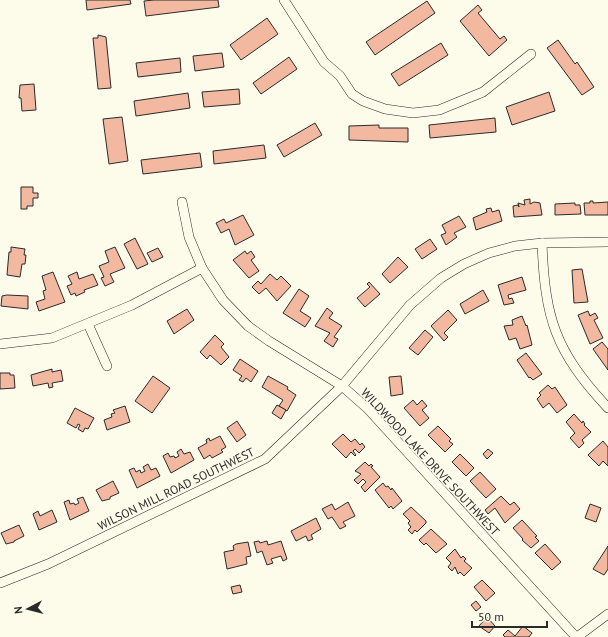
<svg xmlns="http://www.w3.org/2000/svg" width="608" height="637" viewBox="0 0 608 637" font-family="'PT Sans',sans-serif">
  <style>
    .building { fill: #f2b8a0; stroke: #2b2b2b }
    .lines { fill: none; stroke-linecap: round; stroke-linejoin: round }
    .street-casing { stroke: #2b2b2b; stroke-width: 10 }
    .street { stroke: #fdfbea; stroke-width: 9 }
    .labels { text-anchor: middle; stroke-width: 3; stroke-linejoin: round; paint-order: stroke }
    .street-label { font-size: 12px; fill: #2b2b2b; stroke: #fdfbea }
  </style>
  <rect width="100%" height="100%" fill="#fdfbea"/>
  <g class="building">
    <polygon points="86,0 130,0 131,4 87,10"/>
    <polygon points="154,0 218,0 219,7 146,16 144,1"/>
    <polygon points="427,1 435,13 375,55 366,42"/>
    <polygon points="478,5 482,10 478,13 500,39 504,36 507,40 489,56 460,21"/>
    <polygon points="267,18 278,34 241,60 230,45"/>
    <polygon points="98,35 106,37 111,88 98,89 93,38 98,38"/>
    <polygon points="558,40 575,64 577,62 594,87 582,95 547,48"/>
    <polygon points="441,43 448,55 399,86 391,74"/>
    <polygon points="222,53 224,67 195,71 193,56"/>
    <polygon points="289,57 297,69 261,94 253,83"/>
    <polygon points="180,58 181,72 138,77 136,63"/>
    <polygon points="34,84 36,110 22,111 21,98 19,98 20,85"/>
    <polygon points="239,89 240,104 204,107 202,92"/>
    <polygon points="549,92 555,111 512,125 506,107"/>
    <polygon points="188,93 190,108 136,116 134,101"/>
    <polygon points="122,117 128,161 109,164 103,119"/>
    <polygon points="495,118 496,132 430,138 429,125"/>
    <polygon points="315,123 322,135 284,157 277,145"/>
    <polygon points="379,125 379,128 408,128 408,142 349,140 349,126"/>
    <polygon points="264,145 266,158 214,164 213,151"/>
    <polygon points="200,153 202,167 143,174 141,160"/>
    <polygon points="21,187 33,187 33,193 38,193 38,198 33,198 33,206 27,206 27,209 21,209"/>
    <polygon points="530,199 530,204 534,202 540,203 542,215 514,217 513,206 518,205 519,207 518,203 525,205 524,200"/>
    <polygon points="590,201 593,201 593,203 608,202 608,215 585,215 584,203 590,203"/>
    <polygon points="575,203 575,205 580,205 581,214 555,215 555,204"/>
    <polygon points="491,208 492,212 499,210 502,221 476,230 473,218 487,212 486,209"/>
    <polygon points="243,215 254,235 235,245 229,229 221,233 216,223 224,219 226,223"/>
    <polygon points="459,216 466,227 454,233 457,237 446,245 441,235 446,233 442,225"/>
    <polygon points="135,238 148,264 137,269 124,244"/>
    <polygon points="430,239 437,249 422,259 415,249"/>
    <polygon points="11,247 25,249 24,255 26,255 25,264 22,264 20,277 7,275 9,252 11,252"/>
    <polygon points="115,247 125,268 110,274 114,282 105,286 101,278 104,277 99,266 109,262 105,251"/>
    <polygon points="158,248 163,257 152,262 147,253"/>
    <polygon points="245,251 247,254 251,251 255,257 251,260 259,271 249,278 233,260"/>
    <polygon points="398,257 408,267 390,283 382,274"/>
    <polygon points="582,269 588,302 574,303 572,270"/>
    <polygon points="53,272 65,302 39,311 36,302 45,299 43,291 46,290 42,276"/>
    <polygon points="77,272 79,279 93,274 98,285 84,290 85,292 76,296 75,293 71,295 67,286 72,284 68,276"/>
    <polygon points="270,274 277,280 281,276 291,286 277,301 266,288 259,294 252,287 258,281 261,284"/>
    <polygon points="522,277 526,290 508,295 509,299 512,298 514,303 504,305 498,285"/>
    <polygon points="369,282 380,294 365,307 357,298 370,287 367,284"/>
    <polygon points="299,289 309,296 300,311 311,318 305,327 283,313"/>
    <polygon points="483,290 489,301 465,314 460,304"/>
    <polygon points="7,295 28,296 28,309 1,306 2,296"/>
    <polygon points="327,308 333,313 329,318 342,326 334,337 338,339 333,347 324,341 330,333 315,326"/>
    <polygon points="187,309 194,320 174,334 167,321"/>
    <polygon points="448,310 457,320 444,333 448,337 444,341 431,326"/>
    <polygon points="588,311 590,316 595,313 598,318 594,320 603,338 590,344 578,315"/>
    <polygon points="522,316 526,326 527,325 532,345 520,349 516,338 509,340 504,326 513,325 512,320"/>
    <polygon points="425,330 433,337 418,355 409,348"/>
    <polygon points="215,335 224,344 221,347 229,357 221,365 210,355 207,359 200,352"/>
    <polygon points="602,342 608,349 608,370 593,349"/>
    <polygon points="526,353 542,374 533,380 530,377 529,378 517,360"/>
    <polygon points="240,359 258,371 251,382 246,378 243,382 239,380 242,376 233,370"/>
    <polygon points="52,369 52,372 61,370 63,381 52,383 53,387 49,388 48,383 33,386 31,375"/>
    <polygon points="0,373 10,373 10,375 14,375 15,388 0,389"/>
    <polygon points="153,376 170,388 152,413 135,401"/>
    <polygon points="268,376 288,387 287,389 296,395 287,411 279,406 283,400 262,387"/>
    <polygon points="401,376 403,394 391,396 389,377"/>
    <polygon points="548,385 552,389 555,387 567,405 557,413 549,403 543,408 537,399 541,395 539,393"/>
    <polygon points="413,400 417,405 422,400 427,406 422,410 429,418 420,426 404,408"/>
    <polygon points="277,405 286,410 281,419 272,413"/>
    <polygon points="125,406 130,422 107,430 104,420 112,417 111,414 115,413 113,410"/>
    <polygon points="75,408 94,418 88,429 85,428 83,432 78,429 80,425 78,424 76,428 67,423"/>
    <polygon points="574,414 582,423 583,421 585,424 584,425 591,432 582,440 584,443 579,448 570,438 575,433 566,422"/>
    <polygon points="237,421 246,435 237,442 227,428"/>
    <polygon points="438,426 451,439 449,441 453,444 445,452 428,435"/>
    <polygon points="343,434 351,442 355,439 360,445 362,443 365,447 359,453 355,449 353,451 356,455 355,456 351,452 346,458 332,444"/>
    <polygon points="220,436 226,447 221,450 223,452 212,458 210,455 204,459 198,448 207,443 206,440 209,438 210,441"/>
    <polygon points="603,441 608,447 608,466 603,461 599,466 588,455"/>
    <polygon points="181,449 184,454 190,452 194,460 171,473 163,456 168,453 170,457 174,456 175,458 179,456 177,452"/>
    <polygon points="488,449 493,453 487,459 483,454"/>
    <polygon points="460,454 474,468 466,476 452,462"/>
    <polygon points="365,462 369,466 371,464 373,466 371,467 380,477 365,492 361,487 366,482 363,479 358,484 354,480 361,474 355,471"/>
    <polygon points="148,464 151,470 156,468 160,476 137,488 129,470 134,468 136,472 140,470 141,473 145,471 143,467"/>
    <polygon points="480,472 496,489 486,498 470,481"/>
    <polygon points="113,481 119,493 110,497 110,499 102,501 96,490"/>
    <polygon points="383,483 386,487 388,486 391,490 392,488 402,501 393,509 391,506 389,508 375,490"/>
    <polygon points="501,496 510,505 514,502 520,509 505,523 495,508 488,514 485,510"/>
    <polygon points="83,497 89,511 70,520 64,502 69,500 70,504 74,503 75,505 79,503 77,499"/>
    <polygon points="348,502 355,516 343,522 346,526 340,529 332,517 328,519 322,509 332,504 335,510"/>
    <polygon points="590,504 601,508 596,522 585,518"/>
    <polygon points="411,507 426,521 426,523 417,532 415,530 412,534 408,530 411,527 408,523 410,521 403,514"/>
    <polygon points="52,510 57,522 39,530 33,514 38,511 40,516"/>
    <polygon points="316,518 321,529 311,535 313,539 308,541 306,536 296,541 291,531"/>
    <polygon points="522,520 537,536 535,537 539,541 531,548 522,540 523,539 513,528"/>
    <polygon points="19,525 24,536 14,541 14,542 6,544 1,533"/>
    <polygon points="431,529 447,544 436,553 426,543 424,545 419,540"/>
    <polygon points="259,541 260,543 267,541 268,545 281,541 287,559 283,561 281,556 271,559 273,563 267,565 262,551 257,553 254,542"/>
    <polygon points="248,542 251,556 246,557 247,564 227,569 224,552 234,550 233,546 236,544"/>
    <polygon points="545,544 561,562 552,570 535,553"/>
    <polygon points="608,546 608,569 604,575 593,569"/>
    <polygon points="455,549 461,558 463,556 466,559 464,561 472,568 464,576 460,572 458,574 455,567 452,571 448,567 451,563 446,558"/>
    <polygon points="482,580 495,593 486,601 474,587"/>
    <polygon points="240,585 242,592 233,594 231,587"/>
    <polygon points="476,601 481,607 476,611 471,605"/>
    <polygon points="487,617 495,626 489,633 479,626"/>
    <polygon points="523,626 532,633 529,637 505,637 503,635 508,630 515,636"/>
  </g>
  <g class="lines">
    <g class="street-casing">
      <g id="street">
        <polyline points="284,0 324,62 340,76 352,94 363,101 385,109 413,113 439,110 483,92 531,54"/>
        <polyline points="182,202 189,237 202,268 223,300 248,326 269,341 342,386 367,408 576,637"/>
        <path d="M542,243C545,319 555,351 608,408"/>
        <polyline points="88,324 107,366"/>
        <polyline points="0,344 52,338 132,305 202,268"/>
        <polyline points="0,583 48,564 265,459 342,386 410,305 441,278 464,264 489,253 515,246 542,243 608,242"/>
        <polyline points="577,637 608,614"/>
      </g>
    </g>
    <use href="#street" class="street"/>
  </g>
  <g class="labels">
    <g class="street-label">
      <text transform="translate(430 462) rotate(47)" y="4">WILDWOOD LAKE DRIVE SOUTHWEST</text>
      <text transform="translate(176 489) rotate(-26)" y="4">WILSON MILL ROAD SOUTHWEST</text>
    </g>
  </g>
  <g transform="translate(28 609) rotate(263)" stroke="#fdfbea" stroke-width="3" paint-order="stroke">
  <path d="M0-3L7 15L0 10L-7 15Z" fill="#2b2b2b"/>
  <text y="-6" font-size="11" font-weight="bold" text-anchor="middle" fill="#2b2b2b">N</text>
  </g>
  <path d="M472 621v6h75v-6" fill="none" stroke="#2b2b2b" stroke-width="2"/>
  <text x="478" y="621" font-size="12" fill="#2b2b2b" stroke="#fdfbea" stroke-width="3" paint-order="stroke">50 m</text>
</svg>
